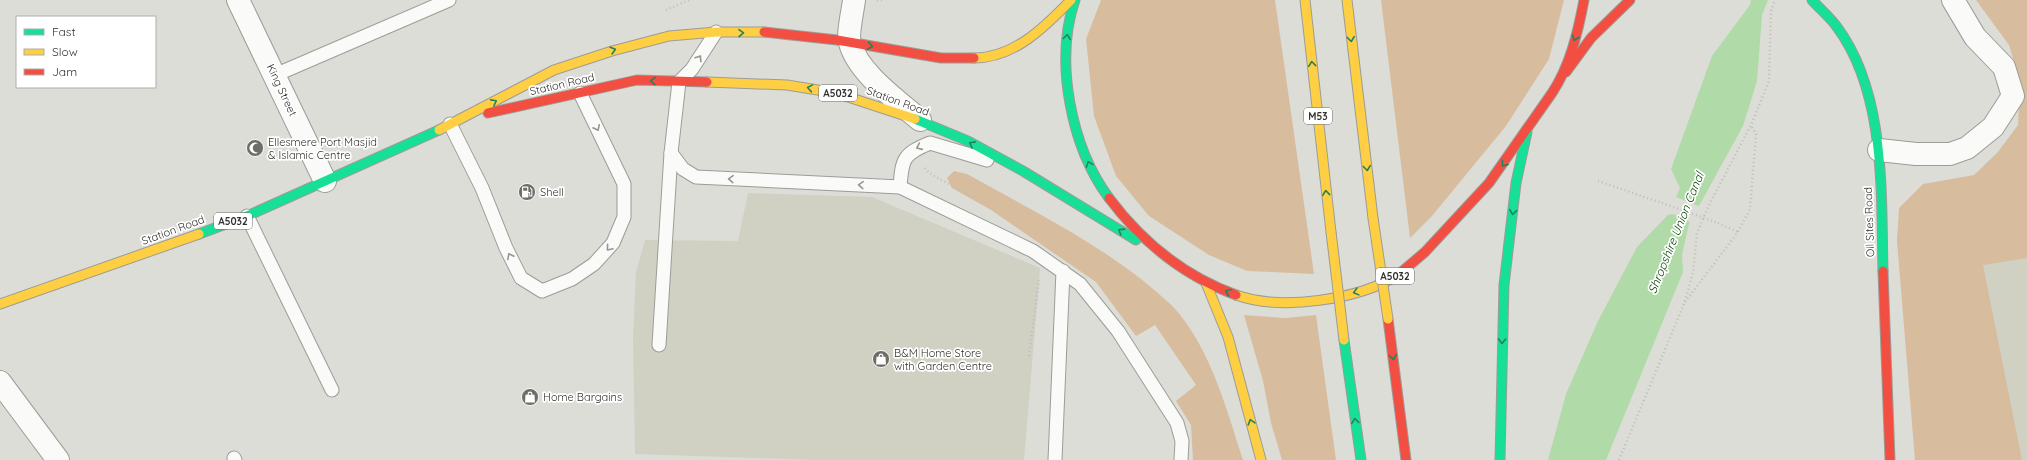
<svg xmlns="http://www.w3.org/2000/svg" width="2027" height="460" viewBox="0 0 2027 460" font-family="Quicksand,sans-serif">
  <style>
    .built { fill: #d0d0c3 }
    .green { fill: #d8bc9e }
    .water { fill: #b0daa8 }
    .pier { fill: #ddddd7 }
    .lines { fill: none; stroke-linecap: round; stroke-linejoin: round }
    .lane-casing { stroke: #9c9c98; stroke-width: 15 }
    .street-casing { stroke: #9c9c98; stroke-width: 24 }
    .fast-casing { stroke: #9c9c98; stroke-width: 11 }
    .slow-casing { stroke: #9c9c98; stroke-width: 11 }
    .jam-casing { stroke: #9c9c98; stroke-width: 11 }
    .path { stroke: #bdbdbb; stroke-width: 2.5; stroke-dasharray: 1 3; stroke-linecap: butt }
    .lane { stroke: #fafaf9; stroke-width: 13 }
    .street { stroke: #fafaf9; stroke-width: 22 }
    .fast { stroke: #16e098; stroke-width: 9 }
    .slow { stroke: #ffcf43; stroke-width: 9 }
    .jam { stroke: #f24e42; stroke-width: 9 }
    .slow-bridge-casing { stroke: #9c9c98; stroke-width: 11; stroke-linecap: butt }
    .path-bridge { stroke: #bdbdbb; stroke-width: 2.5; stroke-dasharray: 1 3; stroke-linecap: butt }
    .slow-bridge { stroke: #ffcf43; stroke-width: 9 }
    .oneway { stroke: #25805d }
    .oneway2 { stroke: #969693 }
    .labels { text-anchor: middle; stroke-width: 3.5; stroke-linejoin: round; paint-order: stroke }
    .shield { fill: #fff; stroke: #706f6c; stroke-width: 1 }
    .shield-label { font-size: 10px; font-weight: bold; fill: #32312d }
    .street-label { font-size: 11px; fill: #32312d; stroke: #fff }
    .poi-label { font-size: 11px; fill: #32312d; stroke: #fff; text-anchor: start }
    .water-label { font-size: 12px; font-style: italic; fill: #064600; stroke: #fff }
  </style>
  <rect width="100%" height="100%" fill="#ddddd7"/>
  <g class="built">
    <polygon points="748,193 872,197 1040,268 1024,460 817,460 635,454 633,338 636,272 645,240 738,241"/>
    <polygon points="2027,240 2027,460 1963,460 1954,252"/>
  </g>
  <g class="green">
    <polygon points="1101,0 1275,0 1314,274 1247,271 1209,255 1149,216 1116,176 1094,116 1086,39"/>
    <polygon points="1381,0 1564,0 1549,59 1506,126 1432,216 1410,238"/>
    <polygon points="1976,0 2027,0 2027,258 1983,265 2022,460 1915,460 1897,241 1899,208 1923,184 1974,175 1997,153 2018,125 2020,82 2009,45"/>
    <path d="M954,171L967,174C1026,207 1087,237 1141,279C1154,290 1170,302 1181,316C1213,357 1227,411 1243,460H1193L1191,425L1176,401L1196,385L1155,325L1136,336L1096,282L991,210L952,188L947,178Z"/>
    <polygon points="1244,315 1285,318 1316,315 1336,460 1282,460 1271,423 1263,381"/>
  </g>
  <polygon class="water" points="1751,0 1768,0 1762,15 1757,81 1743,126 1689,224 1682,255 1683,272 1606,460 1548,460 1566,394 1598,321 1637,247 1669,214 1680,188 1671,169 1712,56 1750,5"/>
  <polygon class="pier" points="1674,196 1701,207 1692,223 1673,214 1665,215"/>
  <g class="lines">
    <g class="lane-casing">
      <g id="lane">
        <polyline points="275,75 449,0"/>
        <polyline points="450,124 482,188 506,248 521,278 542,291 572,279 594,264 613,243 624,217 624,184 580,93"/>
        <polyline points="671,153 683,169 696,177 900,187 1033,251 1080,284 1118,331 1177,423 1182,441 1181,460"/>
        <path d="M900,187C902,159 903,154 930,143L987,160"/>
        <polyline points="247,216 332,390"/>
        <polyline points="659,345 671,153 679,82 692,69 716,32"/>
        <polyline points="234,458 235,460"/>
        <polyline points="1055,460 1063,271"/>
      </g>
    </g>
    <g class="street-casing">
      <g id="street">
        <polyline points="238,0 325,181"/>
        <path d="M854,0C853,10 847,34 850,43C858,73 897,100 920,120"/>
        <polyline points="1879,150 1916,154 1950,154 1967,148 1993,127 2013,96 2004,67 1975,37 1953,0"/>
        <polyline points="0,382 58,460"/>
      </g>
    </g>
    <g class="fast-casing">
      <g id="fast">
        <path d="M1075,0C1054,61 1071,147 1109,198"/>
        <path d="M1812,0C1820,9 1830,17 1837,27C1886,93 1881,193 1883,271"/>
        <polyline points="915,119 968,141 1023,171 1136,240"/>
        <polyline points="199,234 247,216 439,130"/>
        <polyline points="1344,340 1361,460"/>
        <polyline points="1500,460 1504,285 1516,183 1527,132"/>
      </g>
    </g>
    <g class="slow-casing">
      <g id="slow">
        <polyline points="1305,0 1331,232"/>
        <polyline points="1347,0 1373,218"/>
        <path d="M974,58C1014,58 1045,27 1071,0"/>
        <polyline points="707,82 787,85 836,93 915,119"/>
        <polyline points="439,130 554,70 612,51 669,36 716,32 764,32"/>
        <polyline points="1206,283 1228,337 1261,460"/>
        <path d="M1236,295C1281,311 1358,300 1398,275"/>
        <polyline points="0,304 199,234"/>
      </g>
    </g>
    <g class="jam-casing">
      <g id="jam">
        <polyline points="764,32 837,40 941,58 974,58"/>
        <polyline points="1566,72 1591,38 1630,0"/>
        <polyline points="488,113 637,80 707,82"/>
        <path d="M1109,198C1142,242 1184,276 1236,295"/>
        <polyline points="1883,271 1890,460"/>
        <path d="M1398,275L1425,252L1489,183L1552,93C1570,66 1578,32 1584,0"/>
        <polyline points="1388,319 1406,460"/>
      </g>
    </g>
    <g class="path">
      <polyline points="877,0 883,0"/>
      <polyline points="666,10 689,0"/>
      <polyline points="925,168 929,173 974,198"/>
      <polyline points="1598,181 1662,203"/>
      <polyline points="1718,223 1738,232"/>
      <polyline points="1685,302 1738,232 1750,209 1756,134 1751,125"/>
      <polyline points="1029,356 1039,280"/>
      <polyline points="1619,460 1684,304 1693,273 1697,233 1709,205 1751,125 1769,81 1771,11 1775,0"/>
    </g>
    <use href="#lane" class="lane"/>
    <use href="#street" class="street"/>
    <use href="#fast" class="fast"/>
    <use href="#slow" class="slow"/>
    <use href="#jam" class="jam"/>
    <g class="slow-bridge-casing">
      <g id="slow-bridge">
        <polyline points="1373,218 1388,319"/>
        <polyline points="1331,232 1344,340"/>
      </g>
    </g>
    <polyline class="path-bridge" points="1662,203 1718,223"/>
    <use href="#slow-bridge" class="slow-bridge"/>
  </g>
  <defs><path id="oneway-chevron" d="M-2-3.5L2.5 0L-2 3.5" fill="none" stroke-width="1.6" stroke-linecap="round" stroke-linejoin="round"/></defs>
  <g class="oneway">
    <use href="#oneway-chevron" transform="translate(741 33) rotate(-1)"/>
    <use href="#oneway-chevron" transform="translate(1067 37) rotate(-82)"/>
    <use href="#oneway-chevron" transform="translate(1575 38) rotate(109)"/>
    <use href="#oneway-chevron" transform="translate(1351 39) rotate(83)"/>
    <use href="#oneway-chevron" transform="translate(870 46) rotate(10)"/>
    <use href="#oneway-chevron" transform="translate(613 50) rotate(-16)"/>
    <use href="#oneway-chevron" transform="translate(1312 64) rotate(-96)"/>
    <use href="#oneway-chevron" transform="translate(653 81) rotate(-177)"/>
    <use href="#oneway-chevron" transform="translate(810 88) rotate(-170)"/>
    <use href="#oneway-chevron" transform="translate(494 102) rotate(-28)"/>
    <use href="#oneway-chevron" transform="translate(972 144) rotate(-152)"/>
    <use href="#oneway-chevron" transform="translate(1089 164) rotate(-111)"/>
    <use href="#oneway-chevron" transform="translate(1504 164) rotate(126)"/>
    <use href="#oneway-chevron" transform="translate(1367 168) rotate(83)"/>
    <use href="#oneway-chevron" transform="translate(1326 193) rotate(-96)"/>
    <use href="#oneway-chevron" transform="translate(1513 212) rotate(97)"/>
    <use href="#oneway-chevron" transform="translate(1121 231) rotate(-148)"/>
    <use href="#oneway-chevron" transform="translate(1228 292) rotate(-159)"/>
    <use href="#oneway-chevron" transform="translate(1356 292) rotate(165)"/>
    <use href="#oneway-chevron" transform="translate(1502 341) rotate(92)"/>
    <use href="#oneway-chevron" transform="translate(1393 357) rotate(83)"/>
    <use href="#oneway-chevron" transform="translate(1355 421) rotate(-98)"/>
    <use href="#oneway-chevron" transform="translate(1251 422) rotate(-106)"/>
  </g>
  <g class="oneway2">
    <use href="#oneway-chevron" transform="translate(699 58) rotate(-57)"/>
    <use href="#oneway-chevron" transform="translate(597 128) rotate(64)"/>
    <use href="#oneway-chevron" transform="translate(919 147) rotate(156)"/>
    <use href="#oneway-chevron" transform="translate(731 179) rotate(-177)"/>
    <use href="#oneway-chevron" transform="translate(861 185) rotate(-177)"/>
    <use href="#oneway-chevron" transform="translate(609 248) rotate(130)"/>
    <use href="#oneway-chevron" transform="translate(510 256) rotate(-117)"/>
  </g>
  <defs>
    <g id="mosque-disc" transform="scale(0.9)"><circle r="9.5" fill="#6e6d68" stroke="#fff"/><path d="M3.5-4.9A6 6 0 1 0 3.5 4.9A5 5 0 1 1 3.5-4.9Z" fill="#fff"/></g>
    <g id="fuel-disc" transform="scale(0.9)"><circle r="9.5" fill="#6e6d68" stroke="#fff"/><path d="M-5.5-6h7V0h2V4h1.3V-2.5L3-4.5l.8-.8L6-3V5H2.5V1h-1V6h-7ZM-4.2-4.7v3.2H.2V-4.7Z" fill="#fff"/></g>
    <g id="shop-disc" transform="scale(0.9)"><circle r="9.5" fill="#6e6d68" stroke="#fff"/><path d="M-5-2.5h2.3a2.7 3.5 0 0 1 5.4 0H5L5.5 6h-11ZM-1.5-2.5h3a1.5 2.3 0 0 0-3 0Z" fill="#fff"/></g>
  </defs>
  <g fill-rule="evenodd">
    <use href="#mosque-disc" x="255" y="148"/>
    <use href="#fuel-disc" x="527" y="192"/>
    <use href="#shop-disc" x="881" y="359"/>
    <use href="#shop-disc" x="530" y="397"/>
  </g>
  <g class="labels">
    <g class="shield">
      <rect x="819" y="85" width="38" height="16" rx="3"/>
      <rect x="1304" y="108" width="28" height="16" rx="3"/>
      <rect x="214" y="213" width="38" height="16" rx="3"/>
      <rect x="1376" y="268" width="38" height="16" rx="3"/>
    </g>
    <g class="shield-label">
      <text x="838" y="97">A5032</text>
      <text x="1318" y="120">M53</text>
      <text x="233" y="225">A5032</text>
      <text x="1395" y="280">A5032</text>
    </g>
    <g class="street-label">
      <text transform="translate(562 84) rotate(-13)" y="4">Station Road</text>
      <text transform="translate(282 90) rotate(65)" y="4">King Street</text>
      <text transform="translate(898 101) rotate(20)" y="4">Station Road</text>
      <text transform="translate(1869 222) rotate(-92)" y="4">Oil Sites Road</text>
      <text transform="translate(173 230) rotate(-20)" y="4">Station Road</text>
    </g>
    <g class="poi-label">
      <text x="268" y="146">Ellesmere Port Masjid<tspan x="268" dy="13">&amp; Islamic Centre</tspan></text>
      <text x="540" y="196">Shell</text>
      <text x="894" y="357">B&amp;M Home Store<tspan x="894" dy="13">with Garden Centre</tspan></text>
      <text x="543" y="401">Home Bargains</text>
    </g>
    <g class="water-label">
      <text transform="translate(1676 233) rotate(-68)" y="4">Shropshire Union Canal</text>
    </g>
  </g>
  <rect x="16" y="16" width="140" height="72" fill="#ffffff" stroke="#adadab"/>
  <rect x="24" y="29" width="20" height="6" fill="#16e098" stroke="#adadab"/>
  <text x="52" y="36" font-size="12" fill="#32312d">Fast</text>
  <rect x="24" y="49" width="20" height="6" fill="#ffcf43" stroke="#adadab"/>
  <text x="52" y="56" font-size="12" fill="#32312d">Slow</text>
  <rect x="24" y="69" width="20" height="6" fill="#f24e42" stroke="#adadab"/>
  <text x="52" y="76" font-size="12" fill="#32312d">Jam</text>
</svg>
